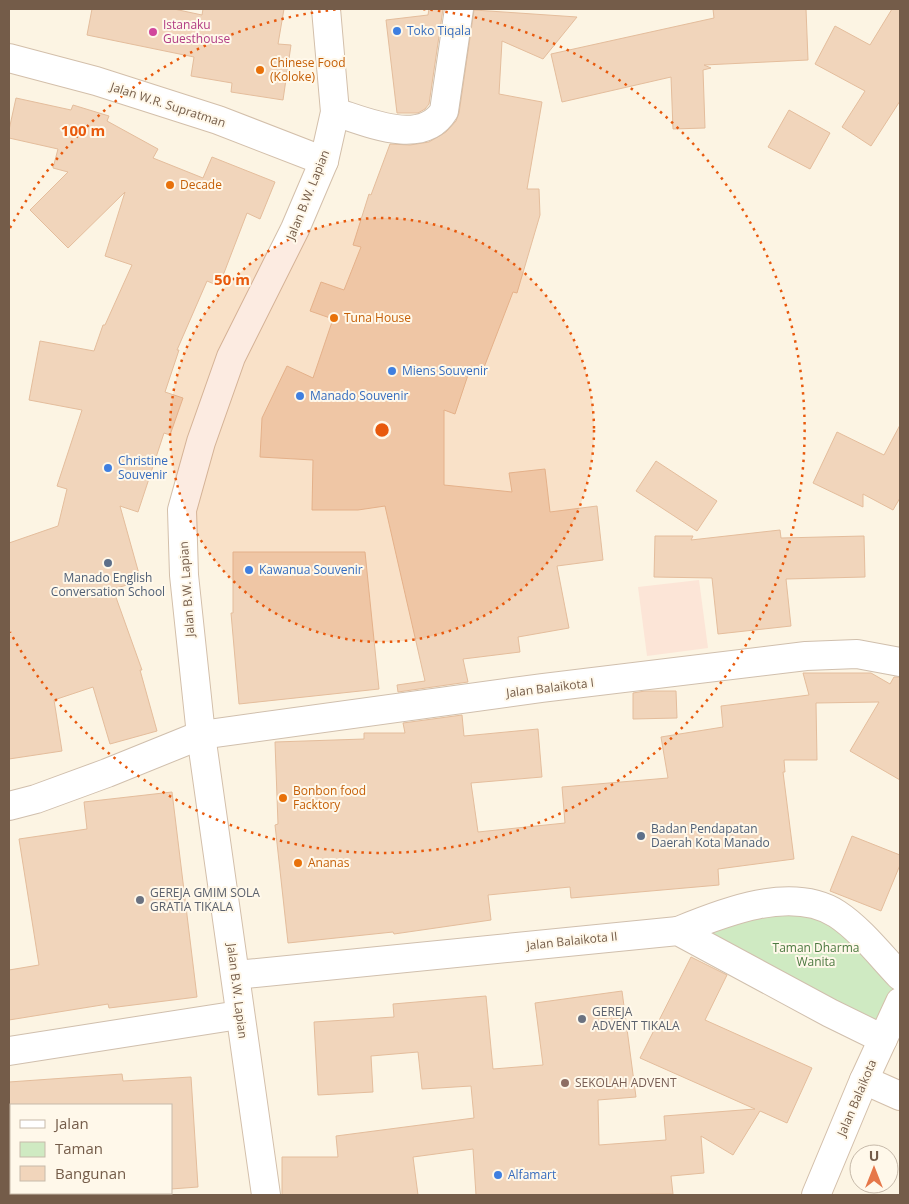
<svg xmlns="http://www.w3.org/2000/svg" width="909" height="1204" viewBox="0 0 909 1204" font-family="'Open Sans',sans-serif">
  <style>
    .commercial { fill: #fce5d7 }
    .green { fill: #cfeac2 }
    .building { fill: #f1d5bb; stroke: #e4bd9c }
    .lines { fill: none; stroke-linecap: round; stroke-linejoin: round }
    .street-casing { stroke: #d0bfad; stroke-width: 30 }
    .secondary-casing { stroke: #d3bfaa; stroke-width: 30 }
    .street { stroke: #fff; stroke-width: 28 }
    .secondary { stroke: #fff; stroke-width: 28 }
    .ring { fill: none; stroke: #e8590c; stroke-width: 2.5; stroke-dasharray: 2.5 5 }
    .shop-dot { fill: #3f7fe0; stroke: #fff8ea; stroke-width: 2 }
    .hotel-dot { fill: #d1479c; stroke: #fff8ea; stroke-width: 2 }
    .food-dot { fill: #e8710a; stroke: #fff8ea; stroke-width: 2 }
    .service-dot { fill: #5c6f8a; stroke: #fff8ea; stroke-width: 2 }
    .worship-dot { fill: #6b7280; stroke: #fff8ea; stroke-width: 2 }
    .education-dot { fill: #8d6e63; stroke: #fff8ea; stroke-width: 2 }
    .labels { text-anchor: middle; stroke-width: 4; stroke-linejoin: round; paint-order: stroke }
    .hotel-label { font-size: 12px; fill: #b23c85; stroke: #fff8ea; text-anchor: start }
    .shop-label { font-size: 12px; fill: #366cbe; stroke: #fff8ea; text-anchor: start }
    .food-label { font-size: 12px; fill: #c56008; stroke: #fff8ea; text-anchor: start }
    .street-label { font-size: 12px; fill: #745c49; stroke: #fff8ea }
    .service-label { font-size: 12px; fill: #4e5e75; stroke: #fff8ea }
    .worship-label { font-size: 12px; fill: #5b616d; stroke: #fff8ea; text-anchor: start }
    .park-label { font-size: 12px; fill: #4e7a42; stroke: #fff8ea }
    .education-label { font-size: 12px; fill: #785e54; stroke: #fff8ea; text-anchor: start }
    .centre { fill: #e8590c; stroke: #fff8ea; stroke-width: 2.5 }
    .ring-label { font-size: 15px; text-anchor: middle; font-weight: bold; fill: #e8590c; stroke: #fff8ea; stroke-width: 4; stroke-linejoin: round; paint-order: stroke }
  </style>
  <rect width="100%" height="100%" fill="#fcf4e3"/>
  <polygon class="commercial" points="699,580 708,648 647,656 638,587"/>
  <polygon class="green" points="809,906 900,983 881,1034 689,931"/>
  <g class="building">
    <polygon points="92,9 174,9 202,15 203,9 284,9 278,44 291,45 283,100 231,92 232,83 191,76 194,57 87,35"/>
    <polygon points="429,9 443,9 429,104 425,109 418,113 397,113 386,20 428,15"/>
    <polygon points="713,9 806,9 808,60 704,65 711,68 703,70 705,128 673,129 671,77 562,102 551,54 714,18"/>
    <polygon points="892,9 900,9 900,101 871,146 842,127 865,91 815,64 835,26 870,45"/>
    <polygon points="474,10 577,17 543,59 502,41 499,94 542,102 527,189 539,189 540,215 517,293 513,292 483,370 471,366 455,414 444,410 444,485 512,492 509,473 545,469 550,512 597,506 603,560 557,566 569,628 518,637 520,652 463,659 468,682 398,692 397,685 425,681 385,506 358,510 312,510 313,460 260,457 262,418 287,366 313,378 333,319 310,311 321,282 344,290 361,247 353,245 369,194 371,195 390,144 410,145 429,142 446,132 456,121 459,113"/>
    <polygon points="16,98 71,110 73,105 109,116 107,121 158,149 153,158 203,178 212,157 275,182 260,219 247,213 219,286 207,281 177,350 179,350 165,392 183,398 170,435 164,433 138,512 120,506 141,581 113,589 142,670 140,670 157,731 110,744 93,687 54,700 62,751 9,759 9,543 58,526 67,489 57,486 82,410 29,400 40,341 94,351 103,325 105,325 132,265 105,256 125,192 68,248 30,210 68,172 53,168 58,149 9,138 9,130"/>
    <polygon points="789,110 830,133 810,169 768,147"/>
    <polygon points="900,425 900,498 893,510 863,494 863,507 813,483 837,432 884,455"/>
    <polygon points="656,461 717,501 697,531 636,491"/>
    <polygon points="780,530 781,538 864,536 865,577 786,579 791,626 718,634 712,578 654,577 655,536 693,536 691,540"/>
    <polygon points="233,552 365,552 379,689 239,704 231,613 233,613"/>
    <polygon points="871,673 890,684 894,677 900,677 900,780 850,751 879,702 816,703 817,760 784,760 785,772 783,772 794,859 718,869 719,885 571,898 570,887 488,895 491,920 394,934 393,932 288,943 275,825 278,824 275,742 364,739 364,733 405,733 403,723 462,715 464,736 538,729 542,777 471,783 478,832 565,823 562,787 668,778 661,737 723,727 721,706 809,695 803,673"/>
    <polygon points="645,691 676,691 677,718 633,719 633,693"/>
    <polygon points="172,792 197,997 109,1008 108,1004 9,1020 9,970 39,965 19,839 87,829 84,802"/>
    <polygon points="852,836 900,855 900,865 881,911 830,891"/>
    <polygon points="691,957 727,975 705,1020 812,1068 787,1123 760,1111 733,1155 701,1136 704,1173 671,1176 673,1194 476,1195 473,1149 413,1157 418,1195 282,1195 282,1157 338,1157 336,1136 474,1118 471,1086 422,1089 418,1052 371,1056 373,1092 318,1095 314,1022 394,1017 393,1004 486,996 493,1069 543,1065 535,1003 622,991 636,1097 598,1100 599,1145 666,1140 664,1116 755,1109 640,1058"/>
    <polygon points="122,1074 123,1081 191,1077 198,1187 171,1189 171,1105 9,1105 9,1082"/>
  </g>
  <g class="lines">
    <g class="street-casing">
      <g id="street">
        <path d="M335,112C367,122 422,147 444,111L459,9"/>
        <polyline points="9,806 36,799 107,773 201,735 542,688 806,656 857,654 900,662"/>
        <path d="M678,931C724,912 792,885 837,914C860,929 881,956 900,976"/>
        <polyline points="236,975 678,931 830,1013 883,1039"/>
        <polyline points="9,1051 239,1015"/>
      </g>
    </g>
    <g class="secondary-casing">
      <g id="secondary">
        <polyline points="9,58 96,81 218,120 324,161"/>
        <polyline points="864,1080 900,1096"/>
        <polyline points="266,1195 201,735 184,575 182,510 201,442 231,357 295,229 324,161 335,112 326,9"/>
        <polyline points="816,1195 864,1080 900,1002"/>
      </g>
    </g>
    <use href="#street" class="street"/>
    <use href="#secondary" class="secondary"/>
  </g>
  <circle cx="382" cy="430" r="212" fill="#e8590c" fill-opacity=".12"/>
  <g class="ring">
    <circle cx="382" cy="430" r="212"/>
    <path d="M10 228A423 423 0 0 1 341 9M423 9A423 423 0 1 1 10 632"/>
  </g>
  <g class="shop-dot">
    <circle cx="397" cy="31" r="5"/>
    <circle cx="392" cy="371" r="5"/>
    <circle cx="300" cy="396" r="5"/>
    <circle cx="108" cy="468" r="5"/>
    <circle cx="249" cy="570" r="5"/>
    <circle cx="498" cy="1175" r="5"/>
  </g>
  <circle class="hotel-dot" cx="153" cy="32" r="5"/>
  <g class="food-dot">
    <circle cx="260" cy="70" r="5"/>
    <circle cx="170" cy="185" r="5"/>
    <circle cx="334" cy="318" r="5"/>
    <circle cx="283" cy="798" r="5"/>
    <circle cx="298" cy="863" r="5"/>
  </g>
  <g class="service-dot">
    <circle cx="108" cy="563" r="5"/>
    <circle cx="641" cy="836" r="5"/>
  </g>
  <g class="worship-dot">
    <circle cx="140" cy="900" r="5"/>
    <circle cx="582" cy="1019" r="5"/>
  </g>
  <circle class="education-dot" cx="565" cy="1083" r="5"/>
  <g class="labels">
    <g class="hotel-label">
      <text x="163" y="29">Istanaku<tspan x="163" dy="14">Guesthouse</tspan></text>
    </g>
    <g class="shop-label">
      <text x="407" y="35">Toko Tiqala</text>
      <text x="402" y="375">Miens Souvenir</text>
      <text x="310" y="400">Manado Souvenir</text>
      <text x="118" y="465">Christine<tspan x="118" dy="14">Souvenir</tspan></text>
      <text x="259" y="574">Kawanua Souvenir</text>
      <text x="508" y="1179">Alfamart</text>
    </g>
    <g class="food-label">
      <text x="270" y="67">Chinese Food<tspan x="270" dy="14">(Koloke)</tspan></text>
      <text x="180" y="189">Decade</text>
      <text x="344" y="322">Tuna House</text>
      <text x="293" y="795">Bonbon food<tspan x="293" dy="14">Facktory</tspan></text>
      <text x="308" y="867">Ananas</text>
    </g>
    <g class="street-label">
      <text transform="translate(168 105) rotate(18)" y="4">Jalan W.R. Supratman</text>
      <text transform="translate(308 195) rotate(-68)" y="4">Jalan B.W. Lapian</text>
      <text transform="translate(187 589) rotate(-94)" y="4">Jalan B.W. Lapian</text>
      <text transform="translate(550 688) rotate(-7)" y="4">Jalan Balaikota I</text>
      <text transform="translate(572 941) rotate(-6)" y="4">Jalan Balaikota II</text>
      <text transform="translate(237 991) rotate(83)" y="4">Jalan B.W. Lapian</text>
      <text transform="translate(857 1098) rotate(-67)" y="4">Jalan Balaikota</text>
    </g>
    <g class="service-label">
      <text x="108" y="582">Manado English<tspan x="108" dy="14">Conversation School</tspan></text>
      <text x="651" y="833" text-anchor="start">Badan Pendapatan<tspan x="651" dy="14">Daerah Kota Manado</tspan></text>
    </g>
    <g class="worship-label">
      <text x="150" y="897">GEREJA GMIM SOLA<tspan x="150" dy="14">GRATIA TIKALA</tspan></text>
      <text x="592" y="1016">GEREJA<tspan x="592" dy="14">ADVENT TIKALA</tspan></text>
    </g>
    <g class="park-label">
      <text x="816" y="952">Taman Dharma<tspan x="816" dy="14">Wanita</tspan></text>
    </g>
    <g class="education-label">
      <text x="575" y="1087">SEKOLAH ADVENT</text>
    </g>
  </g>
  <circle cx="382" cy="430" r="8" class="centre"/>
  <g class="ring-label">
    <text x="83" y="136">100 m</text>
    <text x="232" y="285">50 m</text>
  </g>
  <rect width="909" height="1204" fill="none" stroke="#745c49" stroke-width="20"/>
  <rect x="10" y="1104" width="162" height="90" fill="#fff8ea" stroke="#c7baaa"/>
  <rect x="20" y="1120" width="25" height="8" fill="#ffffff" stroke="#c7baaa"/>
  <text x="55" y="1129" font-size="15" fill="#745c49">Jalan</text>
  <rect x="20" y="1142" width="25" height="15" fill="#cfeac2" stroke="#c7baaa"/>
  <text x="55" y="1154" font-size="15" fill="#745c49">Taman</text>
  <rect x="20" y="1166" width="25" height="15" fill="#f1d5bb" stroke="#c7baaa"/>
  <text x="55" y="1179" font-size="15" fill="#745c49">Bangunan</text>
  <g transform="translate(874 1169)"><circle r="24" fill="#fff8ea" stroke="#c7baaa"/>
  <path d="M0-4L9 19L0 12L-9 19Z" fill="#e67749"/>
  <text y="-8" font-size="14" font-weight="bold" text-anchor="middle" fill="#745c49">U</text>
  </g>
</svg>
